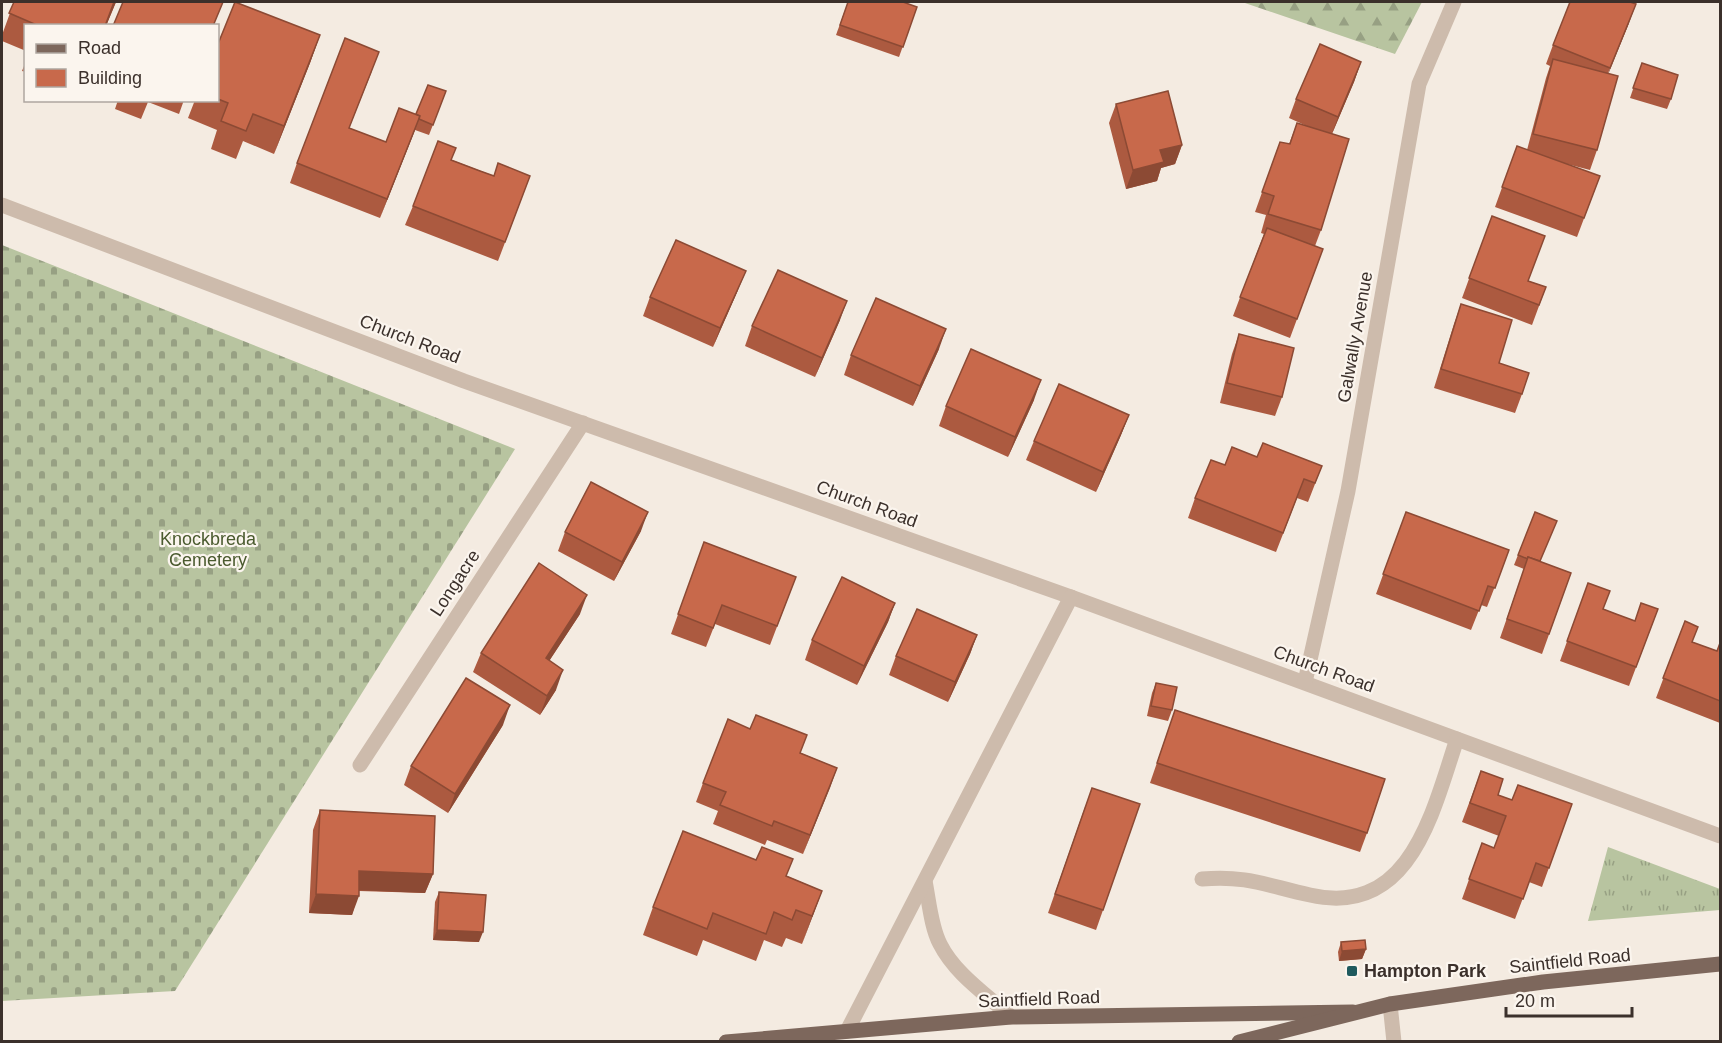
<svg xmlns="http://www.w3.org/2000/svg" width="1722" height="1043" viewBox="0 0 1722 1043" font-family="Helvetica,sans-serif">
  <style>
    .grass { fill: url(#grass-tufts) }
    .forest { fill: url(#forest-firs) }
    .cemetery { fill: url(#cemetery-stones) }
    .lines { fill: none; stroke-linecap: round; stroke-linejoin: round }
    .minor { stroke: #cdbbac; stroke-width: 15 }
    .primary { stroke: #7d675c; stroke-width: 15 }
    .wall { fill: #ac5a40 }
    .shaded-wall { fill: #8c4a34 }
    .building { fill: #c8694b; stroke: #8c4a34; stroke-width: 1.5 }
    .poi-dot { fill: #1f5a5e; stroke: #fbf5ee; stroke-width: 2 }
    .labels { text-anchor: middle; stroke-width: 4.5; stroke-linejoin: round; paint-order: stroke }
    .street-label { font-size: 18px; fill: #3b302b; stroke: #fbf5ee }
    .park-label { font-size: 18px; fill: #4a5a2e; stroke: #fbf5ee }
    .poi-label { font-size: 18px; font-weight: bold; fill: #3b302b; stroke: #fbf5ee; text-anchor: start }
  </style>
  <defs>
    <pattern id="grass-tufts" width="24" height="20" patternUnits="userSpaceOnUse" patternTransform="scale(1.5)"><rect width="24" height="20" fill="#b8c4a0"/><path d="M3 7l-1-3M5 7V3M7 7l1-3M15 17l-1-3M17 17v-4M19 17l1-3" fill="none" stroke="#97a083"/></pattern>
    <pattern id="forest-firs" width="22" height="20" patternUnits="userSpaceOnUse" patternTransform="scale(1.5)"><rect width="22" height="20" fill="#b8c4a0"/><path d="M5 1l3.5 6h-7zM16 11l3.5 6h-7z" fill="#97a083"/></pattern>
    <pattern id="cemetery-stones" width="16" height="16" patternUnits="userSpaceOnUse" patternTransform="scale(1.5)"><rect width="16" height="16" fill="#b8c4a0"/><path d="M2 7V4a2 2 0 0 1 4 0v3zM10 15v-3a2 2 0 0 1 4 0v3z" fill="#97a083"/></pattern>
  </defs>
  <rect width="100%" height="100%" fill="#f4ebe1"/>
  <polygon class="grass" points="1608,847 1720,889 1720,910 1588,921"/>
  <polygon class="forest" points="1242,2 1422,2 1395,54"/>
  <polygon class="cemetery" points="2,245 515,449 175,991 2,1001"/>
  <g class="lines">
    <g class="minor">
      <polyline points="2,205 464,381 1071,597 1720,836"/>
      <polyline points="1305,682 1348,491 1419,84 1454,2"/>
      <polyline points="360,765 583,423"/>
      <path d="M1202,879C1247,875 1268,886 1310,895C1411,918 1433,810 1457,739"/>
      <path d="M925,881C929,901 931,927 940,944C955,974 987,995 1011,1017"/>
      <polyline points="1390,1004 1394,1042"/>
      <polyline points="847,1031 1071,597"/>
    </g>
    <g class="primary">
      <polyline points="726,1042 1011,1017 1353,1012"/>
      <polyline points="1239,1042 1390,1004 1543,982 1720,964"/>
    </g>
  </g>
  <g class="wall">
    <polygon points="14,2 116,2 106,26 26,26 26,51 2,41 2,35"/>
    <polygon points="848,2 917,7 899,57 836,35"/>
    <polygon points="1629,23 1608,73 1597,150 1590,170 1563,163 1600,176 1577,237 1495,207 1517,146 1527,150 1546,78 1550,66 1546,64 1553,45"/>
    <polygon points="320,35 310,63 274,154 243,141 236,159 211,149 217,130 188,118 195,100 218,100 218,44"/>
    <polygon points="26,61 26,72 22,71"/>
    <polygon points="1361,62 1354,82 1332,134 1321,230 1315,246 1323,249 1290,338 1233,316 1264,234 1261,233 1266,215 1255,212 1280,142 1289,144 1297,123 1309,127 1289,118 1296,99"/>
    <polygon points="1642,63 1671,99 1667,109 1630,98"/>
    <polygon points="372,71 349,128 386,142 416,114 446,91 429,135 415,130 380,218 290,183 297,163"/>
    <polygon points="118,100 184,100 179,114 148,102 141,119 115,109"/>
    <polygon points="1116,104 1182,145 1175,164 1161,168 1157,181 1126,189 1109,123"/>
    <polygon points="452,160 494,176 530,176 498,261 405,225 413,206"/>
    <polygon points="1492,216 1529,281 1546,287 1532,325 1462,298"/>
    <polygon points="738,290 713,347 643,316 650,297"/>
    <polygon points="1461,304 1499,363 1522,394 1515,413 1434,388 1454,324"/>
    <polygon points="840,320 815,377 745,346 752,326"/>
    <polygon points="1239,334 1282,397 1275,416 1220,403 1232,354"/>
    <polygon points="939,349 913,406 844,375 851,355"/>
    <polygon points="1034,400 1008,457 939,426 946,406"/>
    <polygon points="1129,415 1121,435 1096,492 1026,460 1034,441"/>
    <polygon points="1257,457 1322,466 1308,502 1297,498 1276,552 1188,518 1195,498 1225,465"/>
    <polygon points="1406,512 1509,550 1487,607 1481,605 1471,630 1376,594"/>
    <polygon points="1535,512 1541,562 1571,573 1542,654 1500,638 1524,569 1514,565"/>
    <polygon points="641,531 614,581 558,551 565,532"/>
    <polygon points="704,542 796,577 770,645 715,624 706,647 671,634"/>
    <polygon points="1588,583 1603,609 1635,621 1658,609 1629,686 1560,661"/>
    <polygon points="895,603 888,622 857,685 805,660 812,640"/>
    <polygon points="580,614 549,661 556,690 540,715 473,672 481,653"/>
    <polygon points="1685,621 1692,642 1717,651 1720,643 1720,723 1656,698"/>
    <polygon points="977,635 970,654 948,702 889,675 896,656"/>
    <polygon points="1156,683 1172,710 1168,721 1147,716 1152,693"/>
    <polygon points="1175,710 1367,833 1360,852 1150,783"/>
    <polygon points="503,725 448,813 404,785 411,766"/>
    <polygon points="801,753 837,768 803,854 767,840 765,845 713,824 718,811 696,802 703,783"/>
    <polygon points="1481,771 1498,795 1512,800 1572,804 1542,887 1529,882 1515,919 1462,899 1482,843 1494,848 1499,836 1462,822"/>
    <polygon points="1085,807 1103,910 1096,930 1048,913"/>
    <polygon points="320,810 433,874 425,893 359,891 352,915 309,913 313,830"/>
    <polygon points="787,876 822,891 802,944 786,938 782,947 764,940 756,961 703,940 697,956 643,935 653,907"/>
    <polygon points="439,892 479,942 433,940 435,902"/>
    <polygon points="1341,942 1366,949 1362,959 1339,961 1338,952"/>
  </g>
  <g class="shaded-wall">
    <polygon points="114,2 116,2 106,26 105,26"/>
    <polygon points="1636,4 1629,23 1603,87 1610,68"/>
    <polygon points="320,35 310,63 274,154 284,126"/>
    <polygon points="1361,62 1354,82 1331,136 1338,117"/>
    <polygon points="420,116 413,135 380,218 387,199"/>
    <polygon points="1182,145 1175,164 1161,168 1157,181 1126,189 1133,170 1160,150"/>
    <polygon points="746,271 738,290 713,347 720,328"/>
    <polygon points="847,301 840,320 815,377 822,358"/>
    <polygon points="946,329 939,349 913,406 920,386"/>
    <polygon points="1041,380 1034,400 1008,457 1015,437"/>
    <polygon points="1129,415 1121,435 1096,492 1103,472"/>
    <polygon points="648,512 641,531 614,581 622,562"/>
    <polygon points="587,595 580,614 538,678 546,658"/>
    <polygon points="895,603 888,622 857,685 864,666"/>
    <polygon points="977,635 970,654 948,702 955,682"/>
    <polygon points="563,670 556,690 540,715 547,696"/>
    <polygon points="510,705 503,725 448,813 455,794"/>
    <polygon points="837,768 830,788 803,854 810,835"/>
    <polygon points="359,871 433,874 425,893 352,890"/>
    <polygon points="822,891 812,918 802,944 812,916"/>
    <polygon points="316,894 359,896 352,915 309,913"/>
    <polygon points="437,930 483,932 479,942 433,940"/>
    <polygon points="1366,949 1362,959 1339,961 1342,951"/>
  </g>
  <g class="building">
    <polygon points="14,2 114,2 105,26 39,26 9,13"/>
    <polygon points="123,2 223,2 213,26 113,26"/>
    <polygon points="235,2 320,35 284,126 253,114 246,131 221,121 228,103 218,99 218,44"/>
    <polygon points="848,2 903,2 917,7 903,47 840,25"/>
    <polygon points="1570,2 1630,2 1636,4 1610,68 1553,45"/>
    <polygon points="345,38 379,52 349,128 386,142 399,108 420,116 387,199 297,163"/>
    <polygon points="1320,44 1361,62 1338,117 1296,99"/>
    <polygon points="1553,59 1618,76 1597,150 1533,134"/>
    <polygon points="1642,63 1678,75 1671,99 1633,88"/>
    <polygon points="428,85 446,91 433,125 419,119 420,116 416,114"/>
    <polygon points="1168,91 1182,145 1160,150 1164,162 1133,170 1116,104"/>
    <polygon points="1297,123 1349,139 1321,230 1268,214 1274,196 1262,192 1280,142 1290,144"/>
    <polygon points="438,141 456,148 451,160 480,171 494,176 498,163 530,176 505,242 413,206"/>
    <polygon points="1517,146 1600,176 1584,218 1502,187"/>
    <polygon points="1492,216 1545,236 1528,281 1546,287 1539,305 1469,278"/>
    <polygon points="1267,228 1323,249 1297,319 1240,297"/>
    <polygon points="676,240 746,271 720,328 650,297"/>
    <polygon points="778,270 847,301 822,358 752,326"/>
    <polygon points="876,298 946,329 920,386 851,355"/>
    <polygon points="1461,304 1512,320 1499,363 1529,373 1522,394 1441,369"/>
    <polygon points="1239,334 1294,348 1282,397 1227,383"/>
    <polygon points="971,349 1041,380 1015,437 946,406"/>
    <polygon points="1059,384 1129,415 1103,472 1034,441"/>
    <polygon points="1263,443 1322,466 1315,483 1304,479 1283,533 1195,498 1211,460 1225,465 1232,447 1257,457"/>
    <polygon points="591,482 648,512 622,562 565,532"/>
    <polygon points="1406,512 1509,550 1495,588 1488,586 1479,611 1383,574"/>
    <polygon points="1535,512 1557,521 1540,561 1528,557 1528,559 1518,555"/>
    <polygon points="704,542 796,577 777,626 722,605 713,628 678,614"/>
    <polygon points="1528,557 1571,573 1549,634 1507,619"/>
    <polygon points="539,563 587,595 546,658 563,670 547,696 481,653"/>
    <polygon points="842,577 895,603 864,666 812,640"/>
    <polygon points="1588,583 1610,591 1603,609 1616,614 1635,621 1641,603 1658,609 1636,667 1567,641"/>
    <polygon points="917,609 977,635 955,682 896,656"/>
    <polygon points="1685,621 1698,627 1692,642 1717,651 1720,643 1720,701 1663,678"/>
    <polygon points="466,678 510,705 455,794 411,766"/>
    <polygon points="1156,683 1177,687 1172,710 1151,706"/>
    <polygon points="1175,710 1385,779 1367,833 1157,763"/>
    <polygon points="756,715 807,735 800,753 837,768 810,835 774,821 772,826 720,805 726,792 703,783 728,719 750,729"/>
    <polygon points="1481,771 1503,779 1498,795 1512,800 1518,785 1572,804 1549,868 1536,863 1523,899 1469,879 1482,843 1494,848 1506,816 1470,803"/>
    <polygon points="1092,788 1140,804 1103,910 1055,894"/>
    <polygon points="320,810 435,816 433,874 359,871 359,896 316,894"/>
    <polygon points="683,831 756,860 762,847 793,859 786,876 822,891 812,916 796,910 792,920 774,912 766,934 713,913 707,929 653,907"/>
    <polygon points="439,892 486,895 483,932 437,930"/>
    <polygon points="1365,940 1366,949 1342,951 1341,942"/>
  </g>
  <rect class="poi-dot" x="1346" y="965" width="12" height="12" rx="3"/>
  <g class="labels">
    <g class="street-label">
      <text transform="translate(1355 337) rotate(-80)" y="6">Galwally Avenue</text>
      <text transform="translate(410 339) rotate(21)" y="6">Church Road</text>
      <text transform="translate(867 504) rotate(20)" y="6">Church Road</text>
      <text transform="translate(455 583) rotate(-57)" y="6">Longacre</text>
      <text transform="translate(1324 669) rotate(20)" y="6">Church Road</text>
      <text transform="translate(1570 961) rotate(-6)" y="6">Saintfield Road</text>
      <text transform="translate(1039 999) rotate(-2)" y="6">Saintfield Road</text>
    </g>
    <g class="park-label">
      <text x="208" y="545">Knockbreda<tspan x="208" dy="21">Cemetery</tspan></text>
    </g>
    <g class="poi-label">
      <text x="1364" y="977">Hampton Park</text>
    </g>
  </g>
  <rect width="1722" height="1043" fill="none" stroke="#3b302b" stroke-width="6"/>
  <rect x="24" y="24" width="195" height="78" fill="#fbf5ee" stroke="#aea6a0" stroke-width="1.5"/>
  <rect x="36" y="44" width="30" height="9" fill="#7d675c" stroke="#aea6a0" stroke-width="1.5"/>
  <text x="78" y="54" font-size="18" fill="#3b302b">Road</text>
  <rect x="36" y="69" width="30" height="18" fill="#c8694b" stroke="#aea6a0" stroke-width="1.5"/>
  <text x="78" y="84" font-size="18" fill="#3b302b">Building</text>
  <path d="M1506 1007v9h126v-9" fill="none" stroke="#3b302b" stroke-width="3"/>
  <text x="1515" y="1007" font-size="18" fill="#3b302b" stroke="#fbf5ee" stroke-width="4.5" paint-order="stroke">20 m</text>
</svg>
